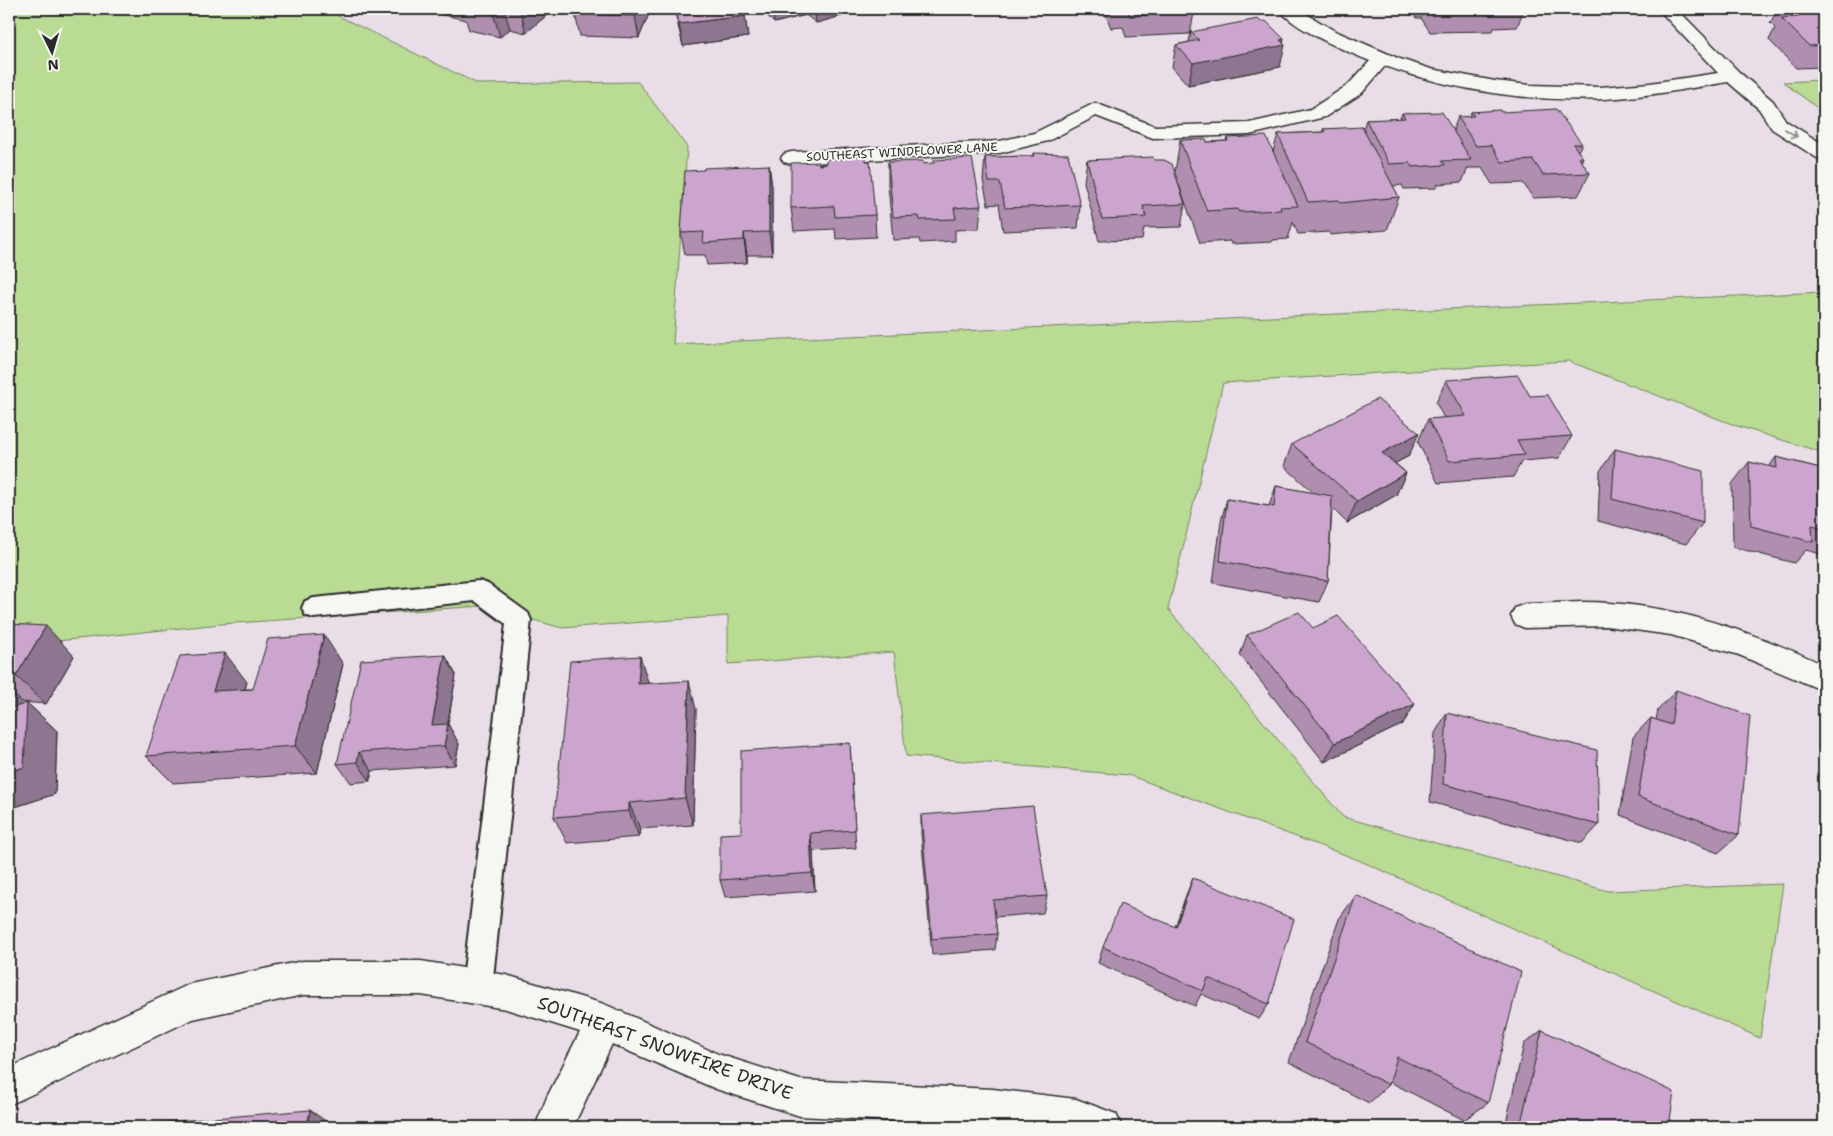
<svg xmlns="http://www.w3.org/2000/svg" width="1833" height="1136" viewBox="0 0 1833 1136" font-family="'Shantell Sans',sans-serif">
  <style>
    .green { fill: #badb94; stroke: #728360 }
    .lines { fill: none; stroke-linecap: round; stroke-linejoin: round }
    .lane-casing { stroke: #2b2b2b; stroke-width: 4 }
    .street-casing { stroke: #2b2b2b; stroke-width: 3 }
    .lane { fill: #f6f6f2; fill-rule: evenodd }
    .street { fill: #f6f6f2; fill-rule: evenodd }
    .wall { fill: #af8eb0; stroke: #2b2b2b }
    .shaded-wall { fill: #8e7490; stroke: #2b2b2b }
    .building { fill: #cba5cd; stroke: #2b2b2b }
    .oneway { stroke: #90908e }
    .labels { text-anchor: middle; stroke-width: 4; stroke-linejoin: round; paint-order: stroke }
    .far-street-label { font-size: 12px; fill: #2b2b2b; stroke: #f6f6f2 }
    .near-street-label { font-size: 18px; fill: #2b2b2b; stroke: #f6f6f2 }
  </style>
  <rect width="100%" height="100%" fill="#e9dee7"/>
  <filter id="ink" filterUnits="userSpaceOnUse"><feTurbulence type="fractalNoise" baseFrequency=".02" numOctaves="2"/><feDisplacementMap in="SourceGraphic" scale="10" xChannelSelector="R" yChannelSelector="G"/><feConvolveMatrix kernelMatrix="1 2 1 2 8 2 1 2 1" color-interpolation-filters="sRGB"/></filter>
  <g filter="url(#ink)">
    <g class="green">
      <polygon points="9,9 324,9 478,84 638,82 687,147 673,344 1824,292 1824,453 1737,426 1568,361 1223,383 1168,609 1343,817 1608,891 1783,884 1760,1038 1356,859 1128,775 906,756 894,652 728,664 728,616 562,628 483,606 221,624 9,646"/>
      <polygon points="1824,80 1824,113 1783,82"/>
    </g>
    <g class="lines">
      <g class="lane-casing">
        <polygon id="lane" points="479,581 488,584 528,613 531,620 492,987 488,998 477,1002 466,998 462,987 506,624 475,601 314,618 305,615 302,608 305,601 314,598"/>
      </g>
      <g class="street-casing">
        <g id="street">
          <path d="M1279,9H1298L1335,31L1400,59L1431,69L1495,81L1530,85L1600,87L1650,83L1718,73L1658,9H1677L1739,72L1773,101L1786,121L1824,145V160L1817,158L1772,129L1759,109L1728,82C1692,88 1655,95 1618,98C1541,104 1458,92 1385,66L1362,93L1325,117L1249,135L1153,138L1096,116L1048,141L1000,153L791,164L784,162L781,158L784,154L791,152L1000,141L1034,133L1095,103L1155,126L1249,123L1311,109L1348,85L1370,61C1346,51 1293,29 1279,9Z"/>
          <path d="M1583,602C1667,602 1749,630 1824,665V691L1739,655L1671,635L1606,626L1525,628L1515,624L1511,616L1515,608L1525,604Z"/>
          <polygon points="303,961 421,961 506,975 604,1004 718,1054 800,1080 993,1089 1076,1099 1116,1114 1122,1127 1007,1127 800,1116 716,1089 612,1044 573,1127 535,1127 547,1097 580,1032 506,1009 421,995 303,995 193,1019 9,1105 9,1068 190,984"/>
        </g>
      </g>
      <use href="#lane" class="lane"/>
      <use href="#street" class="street"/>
    </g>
    <g class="wall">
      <polygon points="433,9 554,9 526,33 510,29 500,37 469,30 466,20 435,13"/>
      <polygon points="651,9 639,38 580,36 575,14"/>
      <polygon points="674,9 743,9 745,16 748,37 683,46"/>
      <polygon points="761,9 860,9 860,11 816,23 806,15 774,23"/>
      <polygon points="1105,9 1193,9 1194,13 1190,34 1126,37 1123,27 1111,28 1105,12"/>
      <polygon points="1411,9 1524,9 1517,27 1494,28 1493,31 1430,32 1421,18 1416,18"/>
      <polygon points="1778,9 1824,9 1824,67 1796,68 1769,40 1775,28 1770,23"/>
      <polygon points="1191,32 1283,43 1280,67 1188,85 1172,67 1176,45 1189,42"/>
      <polygon points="1471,112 1501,112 1582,144 1578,151 1583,158 1581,162 1590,173 1578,196 1533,198 1523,183 1492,184 1482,168 1468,168 1462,182 1438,184 1436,188 1404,189 1402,185 1393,186 1399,197 1387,230 1330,235 1329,232 1298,234 1293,222 1288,239 1273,240 1272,242 1231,244 1230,241 1200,243 1179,185 1185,204 1181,227 1144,228 1142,240 1099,241 1084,182 1087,160 1154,160 1175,172 1180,140 1207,142 1226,141 1227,138 1273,152 1278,134 1323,132 1323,129 1363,129 1366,120 1400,119 1402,113 1453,130 1458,117 1469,117"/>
      <polygon points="1033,153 1080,205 1078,228 1003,231 999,204 988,205 983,180 985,157 1033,156"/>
      <polygon points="934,160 981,206 979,229 955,230 955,241 920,243 919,239 893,240 888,185 888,162 923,164 933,164"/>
      <polygon points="866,161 875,215 876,237 836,239 835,229 794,231 791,208 819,165"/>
      <polygon points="769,165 772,187 772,255 747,255 747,263 707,265 705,255 685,255 681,233"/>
      <polygon points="1446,380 1530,396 1572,436 1559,458 1522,461 1513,477 1438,483 1418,442 1428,419 1444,418 1436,403"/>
      <polygon points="1292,444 1409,456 1395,463 1406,473 1396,495 1347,523 1332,508 1328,581 1319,602 1213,583 1221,521 1227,499 1269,506 1276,486 1314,493 1284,466"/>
      <polygon points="1615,449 1703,523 1686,544 1598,521 1600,471"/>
      <polygon points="1776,457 1824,469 1824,555 1806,550 1794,563 1733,547 1732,484 1749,462 1769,467"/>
      <polygon points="9,624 74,656 46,704 22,702 21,705 27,703 57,731 55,794 9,809"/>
      <polygon points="1247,635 1403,724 1324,762 1240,655"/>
      <polygon points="445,655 456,675 448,724 459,744 455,765 372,771 370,781 351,783 337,764"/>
      <polygon points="343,664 317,773 173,783 146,756 247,682 245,689 253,689"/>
      <polygon points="648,683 696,709 693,825 640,829 639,837 567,843 554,817"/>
      <polygon points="1676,690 1739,835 1718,853 1620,815 1633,737 1651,718 1656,720 1658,710"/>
      <polygon points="1447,713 1599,825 1582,843 1430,802 1435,733"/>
      <polygon points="850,743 856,848 813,851 815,891 725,897 720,880 741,833"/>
      <polygon points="921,815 1047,896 1043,913 995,917 997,934 995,950 932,955 921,833"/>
      <polygon points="1193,878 1269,1004 1259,1019 1201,994 1195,1006 1098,963 1103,947 1175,927 1186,895"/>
      <polygon points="1356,895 1488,1103 1464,1120 1390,1082 1389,1085 1369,1103 1289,1062 1339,919"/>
      <polygon points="1542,1030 1669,1127 1505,1127 1524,1044"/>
    </g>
    <g class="shaded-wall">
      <polygon points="492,9 504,9 510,29 500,37"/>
      <polygon points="520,9 554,9 526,33"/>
      <polygon points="638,9 651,9 639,38 635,16"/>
      <polygon points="773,9 806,9 806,15 774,23"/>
      <polygon points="815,9 860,9 860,11 816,23"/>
      <polygon points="745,16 748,37 683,46 679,24"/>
      <polygon points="1284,39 1283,45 1285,45 1280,67 1188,85 1193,63"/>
      <polygon points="769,165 772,187 772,255 769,232"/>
      <polygon points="744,233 747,255 747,263 744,240"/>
      <polygon points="1419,433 1409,456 1373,475 1382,453"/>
      <polygon points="1406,473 1396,495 1347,523 1357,501"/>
      <polygon points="46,626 74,656 46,704 16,676"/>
      <polygon points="324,635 343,664 317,773 295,746"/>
      <polygon points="225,653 247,682 236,720 213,691"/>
      <polygon points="445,655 456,675 444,745 432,725"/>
      <polygon points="640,656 649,685 638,684"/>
      <polygon points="689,681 696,709 693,825 685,798"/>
      <polygon points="9,690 22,702 9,733"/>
      <polygon points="27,703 57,731 55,794 9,809 9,772"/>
      <polygon points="1415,704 1403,724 1324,762 1335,743"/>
      <polygon points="448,724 459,744 455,765 444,746"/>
      <polygon points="359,752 372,771 370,781 357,762"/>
      <polygon points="629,803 640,829 639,837 629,811"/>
      <polygon points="810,833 813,851 815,891 812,873"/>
      <polygon points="310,1110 334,1127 307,1127"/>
    </g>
    <g class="building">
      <polygon points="578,9 638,9 635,16 575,14"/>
      <polygon points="676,9 743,9 745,16 679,24"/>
      <polygon points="1127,9 1193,9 1194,13 1130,16"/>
      <polygon points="1437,9 1501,9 1438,10"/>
      <polygon points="1790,9 1824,9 1824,45 1809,46 1781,18 1798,17"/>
      <polygon points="1258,19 1261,22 1266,21 1284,39 1280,40 1285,45 1193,63 1176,45 1199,40 1191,32"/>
      <polygon points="1556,109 1582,144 1573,144 1583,158 1579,158 1590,173 1543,175 1533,160 1502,162 1491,145 1476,146 1458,117 1474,116 1471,112 1500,110 1501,112"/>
      <polygon points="1442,112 1471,160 1442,161 1445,165 1412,167 1410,163 1389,164 1366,120 1405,118 1402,113"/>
      <polygon points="1362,127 1399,197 1340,203 1339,200 1308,202 1278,134 1325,132 1323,129"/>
      <polygon points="1266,136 1298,206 1280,207 1281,210 1239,212 1238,209 1207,211 1180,140 1206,139 1207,142 1228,141 1227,138"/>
      <polygon points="1033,153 1068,154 1080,205 1005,208 1000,182 989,182 985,157 1034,156"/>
      <polygon points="866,155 866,161 870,161 875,215 835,217 834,206 791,208 791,163 819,162 819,165 826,164 826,159 843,159 843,156"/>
      <polygon points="1153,157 1154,160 1164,160 1172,164 1185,204 1143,206 1146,217 1102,219 1087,160"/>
      <polygon points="972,158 981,206 954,208 956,219 920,220 919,216 893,217 888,162 923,161 923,164 934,163 934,160"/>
      <polygon points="769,165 769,232 744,233 744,240 703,243 704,232 681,233 685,171 704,170 704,168"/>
      <polygon points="1518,375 1530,396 1548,395 1572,436 1517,440 1525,455 1449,461 1428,419 1466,416 1446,380"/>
      <polygon points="1377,399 1419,433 1382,453 1406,473 1357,501 1292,444"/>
      <polygon points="1615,449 1703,471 1703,523 1612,499"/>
      <polygon points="1776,457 1824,469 1824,528 1812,525 1813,542 1751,526 1749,462 1777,468"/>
      <polygon points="1276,486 1332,496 1328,581 1220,561 1227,499 1274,507"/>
      <polygon points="1299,612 1313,628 1338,616 1415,704 1335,743 1247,635"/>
      <polygon points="9,624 46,626 16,676 9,675"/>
      <polygon points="324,635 295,746 146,756 180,656 225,653 213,691 253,689 268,639"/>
      <polygon points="445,655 432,725 448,724 444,746 359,752 357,762 337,764 361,660"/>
      <polygon points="640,656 638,684 689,681 685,798 629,803 629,811 554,817 570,661"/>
      <polygon points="1676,690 1750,716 1739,835 1638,797 1651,718 1671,725"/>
      <polygon points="27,703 24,767 9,772 9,709"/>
      <polygon points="1447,713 1597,750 1599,825 1443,784"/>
      <polygon points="850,743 855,830 810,833 812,873 720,880 720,834 741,833 741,751"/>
      <polygon points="1033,806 1047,896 993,900 997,934 932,939 921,815"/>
      <polygon points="1193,878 1294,919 1269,1004 1208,978 1203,991 1103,947 1120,904 1176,927"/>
      <polygon points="1356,895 1521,972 1488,1103 1397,1057 1389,1085 1305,1042"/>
      <polygon points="1542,1030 1674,1092 1669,1127 1520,1127"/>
      <polygon points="310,1110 307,1127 153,1127 154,1123"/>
    </g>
    <defs><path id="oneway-shaft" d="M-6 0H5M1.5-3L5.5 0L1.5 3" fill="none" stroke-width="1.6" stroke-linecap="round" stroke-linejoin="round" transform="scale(1.25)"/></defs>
    <use class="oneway" href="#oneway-shaft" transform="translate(1791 133) rotate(32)"/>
  </g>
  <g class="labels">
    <g class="far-street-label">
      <text transform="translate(902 152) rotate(-3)" y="4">SOUTHEAST WINDFLOWER LANE</text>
    </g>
    <g class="near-street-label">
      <text transform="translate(665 1048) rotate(20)" y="6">SOUTHEAST SNOWFIRE DRIVE</text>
    </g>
  </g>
  <rect width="1833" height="1136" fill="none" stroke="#f6f6f2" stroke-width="30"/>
  <rect x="15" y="15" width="1803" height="1106" fill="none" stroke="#2b2b2b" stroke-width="2" filter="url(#ink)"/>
  <g transform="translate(52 52) rotate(175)" stroke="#f6f6f2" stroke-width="4" paint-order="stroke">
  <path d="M0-4L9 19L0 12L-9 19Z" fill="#2b2b2b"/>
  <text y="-8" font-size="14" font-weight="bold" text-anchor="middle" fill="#2b2b2b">N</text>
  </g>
</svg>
